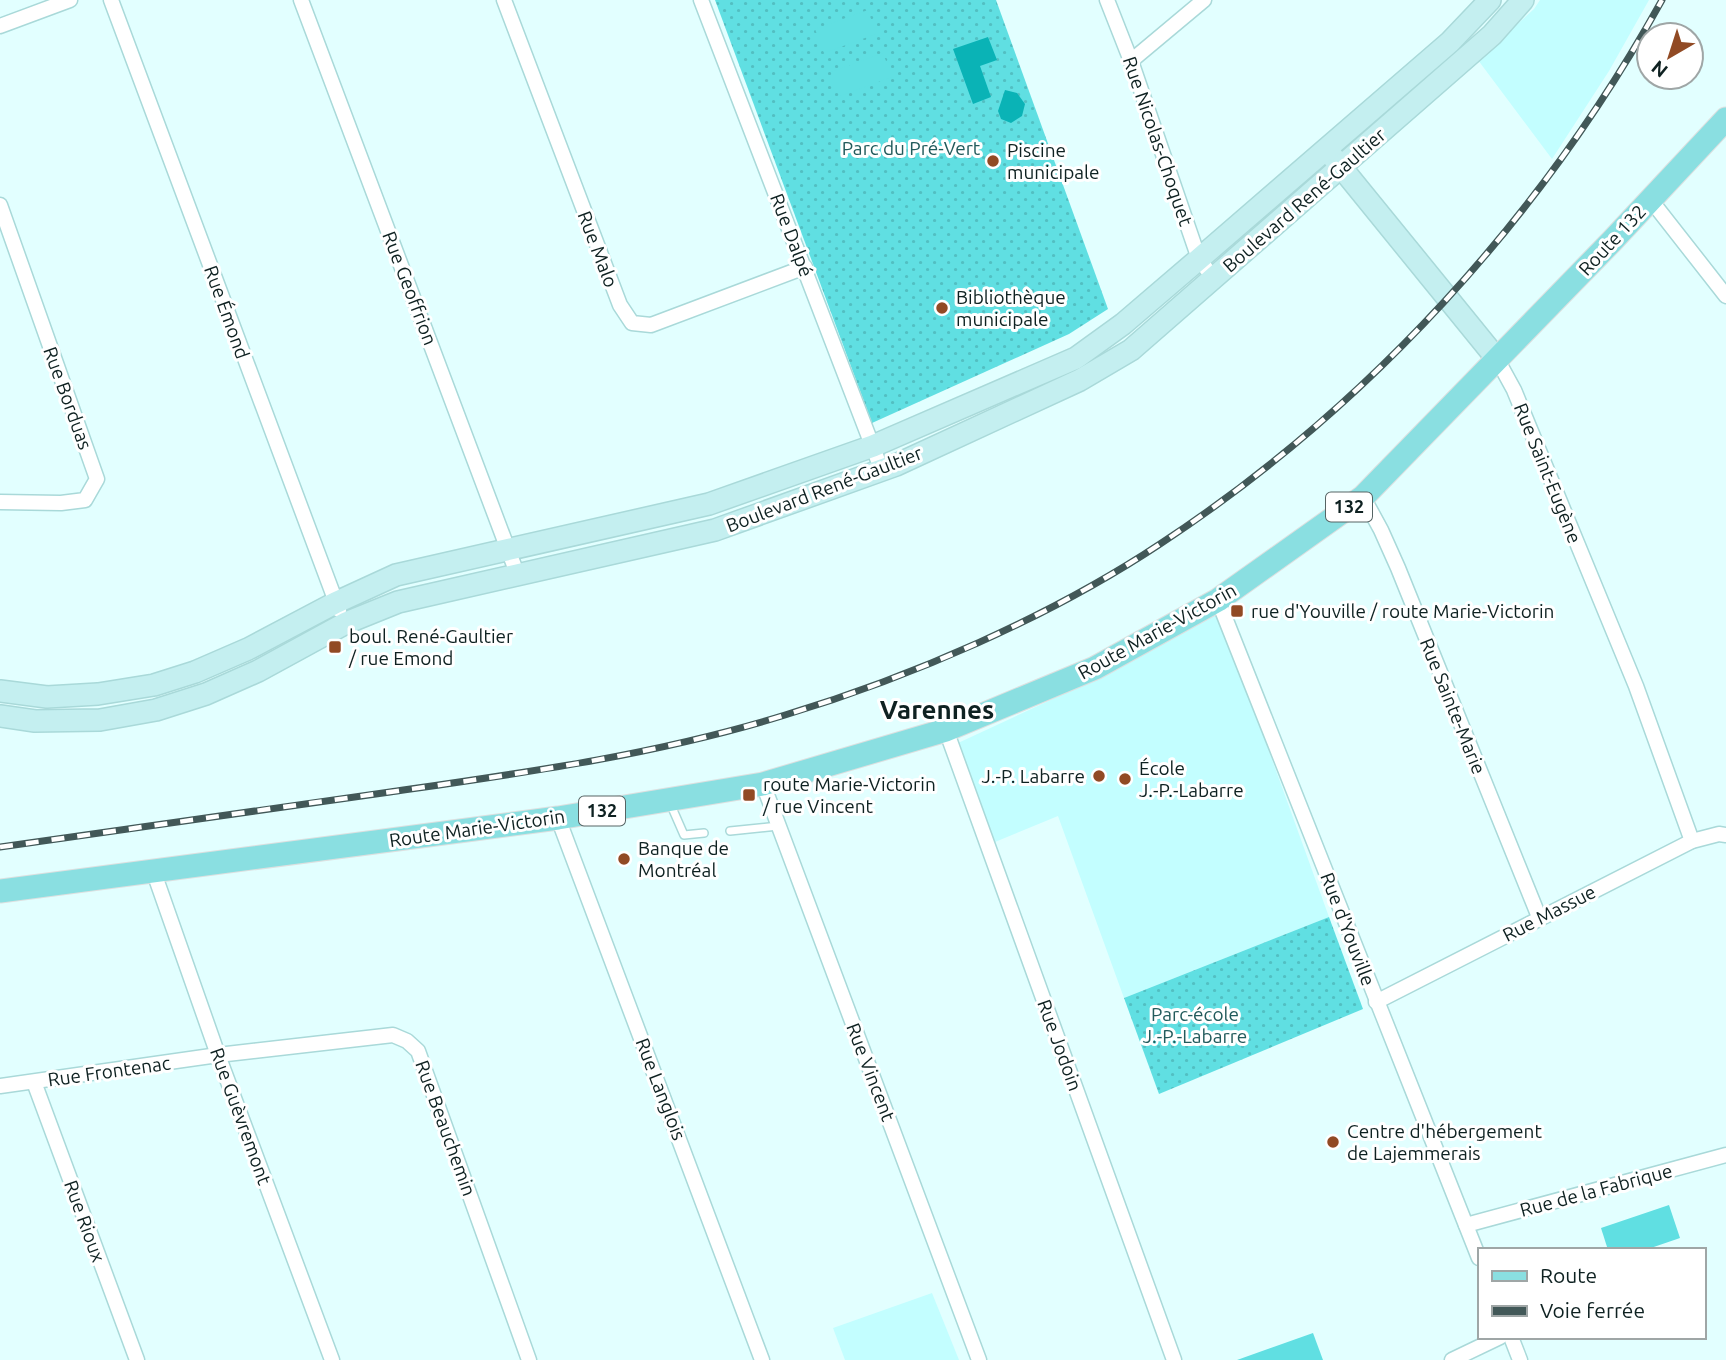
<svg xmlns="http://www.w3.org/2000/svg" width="1726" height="1360" viewBox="0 0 1726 1360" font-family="Ubuntu,sans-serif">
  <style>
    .built { fill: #c3feff }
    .grass { fill: url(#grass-dots) }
    .garden { fill: #60dfe2 }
    .water { fill: #0ab3b6 }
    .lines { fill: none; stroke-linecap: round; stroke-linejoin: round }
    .lane-casing { stroke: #a9d9d9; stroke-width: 10 }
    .street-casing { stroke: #a9d9d9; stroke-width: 17 }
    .secondary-casing { stroke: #a9d9d9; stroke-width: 24 }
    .primary-casing { stroke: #dde0e0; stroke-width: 25 }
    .lane { stroke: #fff; stroke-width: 7 }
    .street { stroke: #fff; stroke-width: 14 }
    .secondary { stroke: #c4eff0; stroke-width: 21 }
    .primary { stroke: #8adfe1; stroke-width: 23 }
    .rail-casing { stroke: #425858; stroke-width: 7 }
    .rail { stroke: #fff; stroke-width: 4.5; stroke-dasharray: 13; stroke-linecap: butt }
    .poi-dot { fill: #914a24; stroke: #fff; stroke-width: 2.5 }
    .labels { text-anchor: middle; stroke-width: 6; stroke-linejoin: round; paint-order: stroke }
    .shield { fill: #fff; stroke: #566464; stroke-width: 2 }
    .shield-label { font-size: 18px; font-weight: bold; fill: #0e2121 }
    .street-label { font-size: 19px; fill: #0e2121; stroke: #fff }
    .park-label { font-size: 19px; fill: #225b5c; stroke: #fff }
    .poi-label { font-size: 19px; fill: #0e2121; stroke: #fff; text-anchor: start }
    .district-label { font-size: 26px; font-weight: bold; fill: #0e2121; stroke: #fff }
  </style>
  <defs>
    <pattern id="grass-dots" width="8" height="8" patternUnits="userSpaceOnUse" patternTransform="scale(1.75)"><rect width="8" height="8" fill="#60dfe2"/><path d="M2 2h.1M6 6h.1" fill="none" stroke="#52bfc2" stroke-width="1.8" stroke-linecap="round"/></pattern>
  </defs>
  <rect width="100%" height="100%" fill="#e2ffff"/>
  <g class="built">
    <polygon points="1540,0 1649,0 1609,71 1552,159 1478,60 1534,9"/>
    <polygon points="1219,613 1329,917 1124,998 1058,816 995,842 958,743 1096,679"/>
    <polygon points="932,1293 959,1360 845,1360 833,1328"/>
  </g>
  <g class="grass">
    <polygon points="715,0 996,0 1108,309 1069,334 872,423"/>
    <polygon points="1329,917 1363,1009 1159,1094 1124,998"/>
  </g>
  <g class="garden">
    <polygon points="868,10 876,34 824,53 815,29"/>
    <polygon points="883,53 892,77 840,96 831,72"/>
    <polygon points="1669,1205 1680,1238 1645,1250 1608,1250 1601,1228"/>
    <polygon points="1313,1333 1323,1360 1237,1360"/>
  </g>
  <g class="water">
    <polygon points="988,37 997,60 980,66 991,97 973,104 953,49"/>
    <polygon points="1005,90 1017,93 1025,104 1022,116 1011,123 1001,119 998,111"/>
  </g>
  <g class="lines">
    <g class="lane-casing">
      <g id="lane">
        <polyline points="670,803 684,835 704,833"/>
        <polyline points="730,831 778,826"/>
      </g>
    </g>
    <g class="street-casing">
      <g id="street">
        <polyline points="111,0 339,610"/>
        <polyline points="301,0 518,576"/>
        <polyline points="504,0 620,305 632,323 651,325 805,267"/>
        <polyline points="701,0 882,471"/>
        <polyline points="1107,0 1131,61 1199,259 1214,279"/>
        <polyline points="0,26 70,0"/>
        <polyline points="1131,61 1204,0"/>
        <polyline points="1650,199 1726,296"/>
        <polyline points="0,205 97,479 85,500 61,503 0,502"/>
        <polyline points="1497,359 1514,390 1636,686 1692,841"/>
        <polyline points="1363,497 1381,530 1398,568 1539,917"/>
        <polyline points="1218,600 1479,1258"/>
        <polyline points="946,730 1174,1360"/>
        <polyline points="763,784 979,1360"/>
        <polyline points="558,818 762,1360"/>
        <polyline points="153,870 218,1055 332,1360"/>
        <polyline points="1376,1002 1692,841 1719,834 1726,835"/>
        <polyline points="34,1082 137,1360"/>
        <polyline points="0,1086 218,1055 393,1035 407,1041 418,1051 529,1360"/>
        <polyline points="1466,1225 1726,1155"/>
        <polyline points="1511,1337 1520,1360"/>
        <polyline points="1452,1360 1500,1337"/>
      </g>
    </g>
    <g class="secondary-casing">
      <g id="secondary">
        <polyline points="1332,156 1497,359"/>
        <polyline points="0,691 47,697 98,694 154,685 195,672 248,649 335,603 396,575 709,504 873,446 1076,358 1123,324 1199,259 1450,42 1490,0"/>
        <polyline points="0,716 35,721 100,720 156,710 206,694 258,671 346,623 398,602 715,530 896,465 1080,380 1131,350 1492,35 1523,0"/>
      </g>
    </g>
    <g class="primary-casing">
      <polyline id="primary" points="0,891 558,818 763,784 946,730 1095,668 1218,600 1363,497 1612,241 1726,119"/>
    </g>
    <use href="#lane" class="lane"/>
    <use href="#street" class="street"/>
    <use href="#secondary" class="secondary"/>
    <use href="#primary" class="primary"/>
    <g class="rail-casing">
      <path id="rail" d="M0,847C130,829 260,810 390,792C523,773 656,755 785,715C911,677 1050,617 1160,544C1367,408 1542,217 1662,0"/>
    </g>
    <use href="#rail" class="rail"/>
  </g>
  <g class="poi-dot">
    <circle cx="993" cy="161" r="7"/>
    <circle cx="942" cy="308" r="7"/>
    <rect x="1230" y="604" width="14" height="14" rx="3.5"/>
    <rect x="328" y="640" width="14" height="14" rx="3.5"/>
    <circle cx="1099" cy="776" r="7"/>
    <circle cx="1125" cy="779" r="7"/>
    <rect x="742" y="788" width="14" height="14" rx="3.5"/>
    <circle cx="624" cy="859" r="7"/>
    <circle cx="1333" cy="1142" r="7"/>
  </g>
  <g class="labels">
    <g class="shield">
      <rect x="1326" y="492.5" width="46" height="29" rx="5"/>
      <rect x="579" y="796.5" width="46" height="29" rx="5"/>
    </g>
    <g class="shield-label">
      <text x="1349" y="513">132</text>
      <text x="602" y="817">132</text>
    </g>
    <g class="street-label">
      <text transform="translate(1158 141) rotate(71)" y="7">Rue Nicolas-Choquet</text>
      <text transform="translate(1304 200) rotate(-41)" y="7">Boulevard René-Gaultier</text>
      <text transform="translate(792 235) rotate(69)" y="7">Rue Dalpé</text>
      <text transform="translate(1612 240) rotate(-47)" y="7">Route 132</text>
      <text transform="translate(598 249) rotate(69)" y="7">Rue Malo</text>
      <text transform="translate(410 288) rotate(69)" y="7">Rue Geoffrion</text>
      <text transform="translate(227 312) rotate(70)" y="7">Rue Émond</text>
      <text transform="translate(68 398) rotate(70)" y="7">Rue Borduas</text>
      <text transform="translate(1548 473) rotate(68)" y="7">Rue Saint-Eugène</text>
      <text transform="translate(824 489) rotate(-21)" y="7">Boulevard René-Gaultier</text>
      <text transform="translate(1157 631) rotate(-29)" y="7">Route Marie-Victorin</text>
      <text transform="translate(1453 706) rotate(68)" y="7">Rue Sainte-Marie</text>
      <text transform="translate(477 828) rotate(-8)" y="7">Route Marie-Victorin</text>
      <text transform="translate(1549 913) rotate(-27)" y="7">Rue Massue</text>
      <text transform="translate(1348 929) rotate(69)" y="7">Rue d'Youville</text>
      <text transform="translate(1060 1045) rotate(70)" y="7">Rue Jodoin</text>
      <text transform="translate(109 1071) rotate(-8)" y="7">Rue Frontenac</text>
      <text transform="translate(871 1072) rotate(69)" y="7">Rue Vincent</text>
      <text transform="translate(661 1089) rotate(69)" y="7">Rue Langlois</text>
      <text transform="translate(241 1116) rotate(70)" y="7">Rue Guèvremont</text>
      <text transform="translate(446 1128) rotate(70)" y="7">Rue Beauchemin</text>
      <text transform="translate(1596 1190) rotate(-15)" y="7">Rue de la Fabrique</text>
      <text transform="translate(85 1221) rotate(70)" y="7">Rue Rioux</text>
    </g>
    <g class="park-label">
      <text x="911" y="155">Parc du Pré-Vert</text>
      <text x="1195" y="1021">Parc-école<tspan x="1195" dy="22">J.-P.-Labarre</tspan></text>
    </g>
    <g class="poi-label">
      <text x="1007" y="157">Piscine<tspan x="1007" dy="22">municipale</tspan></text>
      <text x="956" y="304">Bibliothèque<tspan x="956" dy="22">municipale</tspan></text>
      <text x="1251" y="618">rue d'Youville / route Marie-Victorin</text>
      <text x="349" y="643">boul. René-Gaultier<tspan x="349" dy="22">/ rue Emond</tspan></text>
      <text x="1139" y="775">École<tspan x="1139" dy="22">J.-P.-Labarre</tspan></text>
      <text x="1085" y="783" text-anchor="end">J.-P. Labarre</text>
      <text x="763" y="791">route Marie-Victorin<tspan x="763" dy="22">/ rue Vincent</tspan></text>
      <text x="638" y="855">Banque de<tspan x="638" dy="22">Montréal</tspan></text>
      <text x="1347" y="1138">Centre d'hébergement<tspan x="1347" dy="22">de Lajemmerais</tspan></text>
    </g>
    <g class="district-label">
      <text x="937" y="719">Varennes</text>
    </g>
  </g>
  <rect x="1478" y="1248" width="228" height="91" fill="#ffffff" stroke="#9fa6a6" stroke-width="2"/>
  <rect x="1492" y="1271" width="35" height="10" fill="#8adfe1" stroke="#9fa6a6" stroke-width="2"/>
  <text x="1540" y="1283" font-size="21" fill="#0e2121">Route</text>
  <rect x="1492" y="1306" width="35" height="10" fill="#425858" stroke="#9fa6a6" stroke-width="2"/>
  <text x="1540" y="1318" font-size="21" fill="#0e2121">Voie ferrée</text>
  <g transform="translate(1670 56) rotate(219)"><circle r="33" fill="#ffffff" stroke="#9fa6a6" stroke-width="2"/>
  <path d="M0-5L12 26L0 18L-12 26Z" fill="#914a24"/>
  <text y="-10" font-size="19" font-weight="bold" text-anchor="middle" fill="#0e2121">N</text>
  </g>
</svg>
